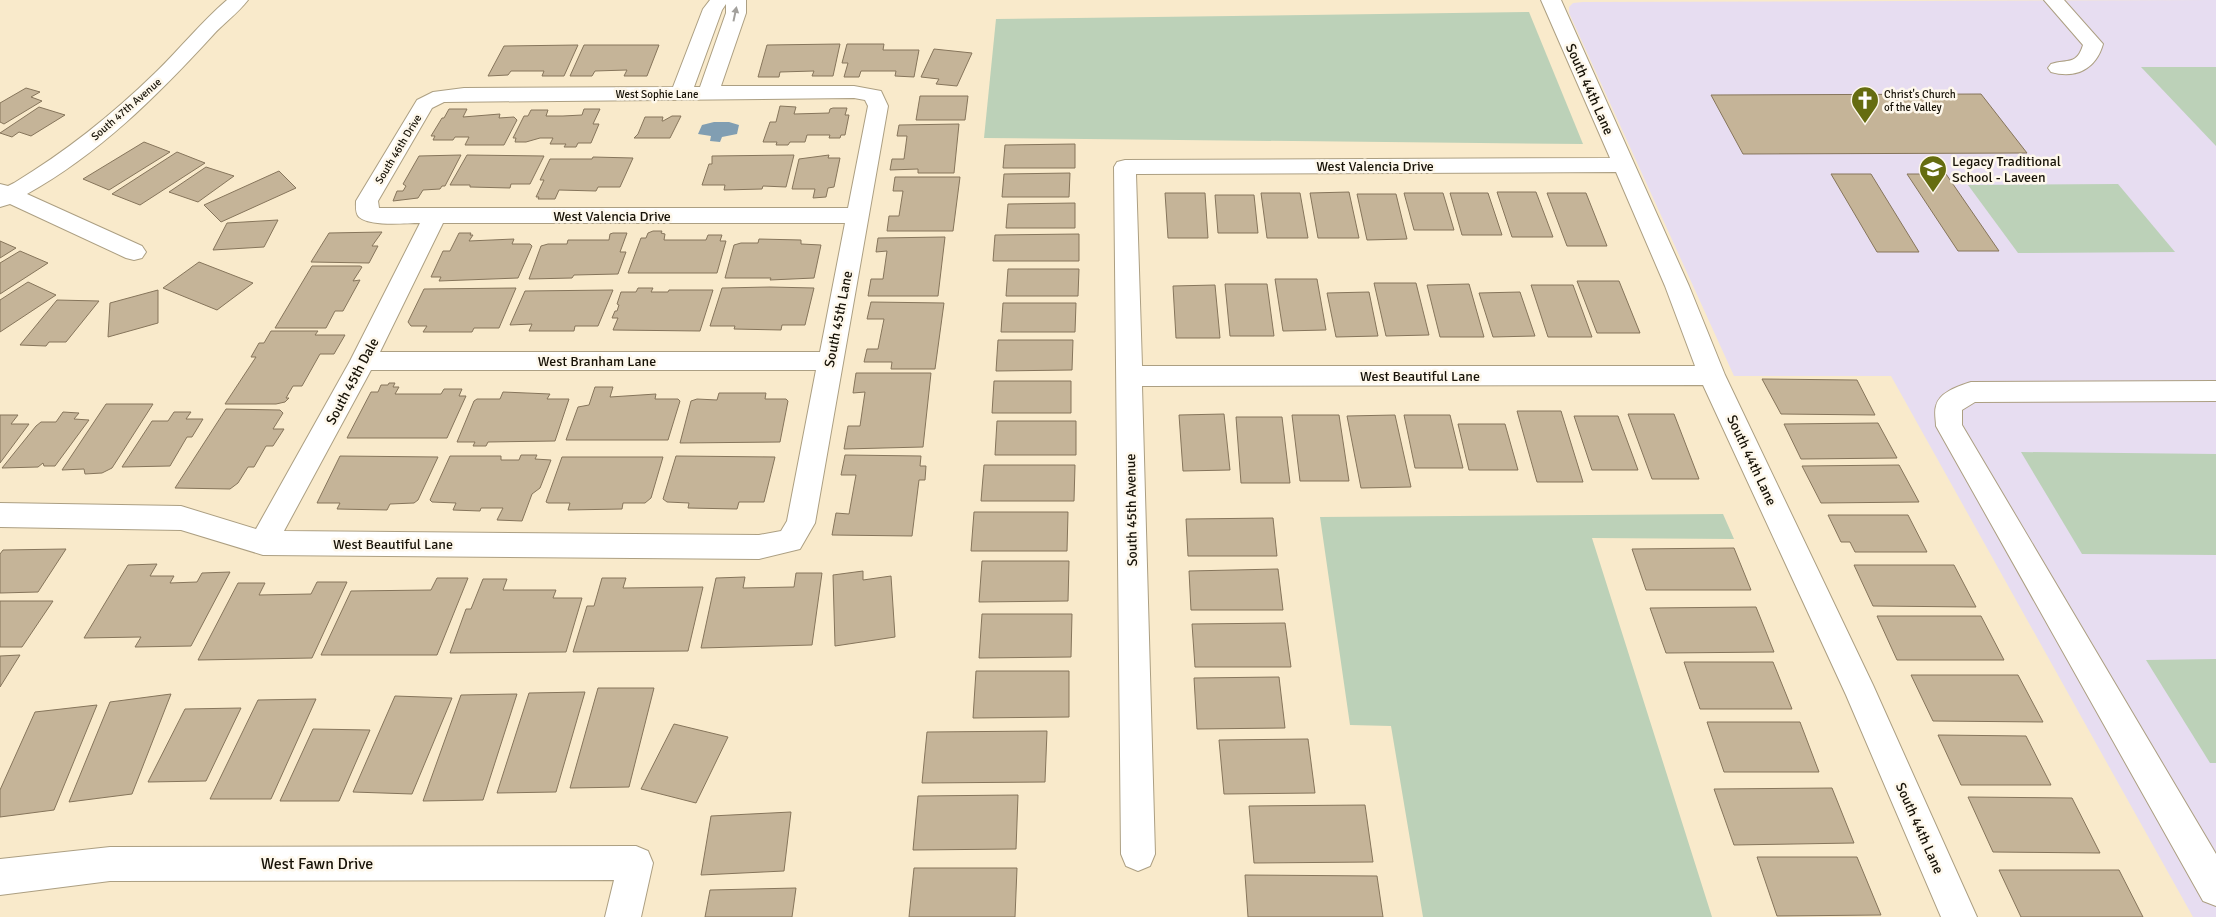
<svg xmlns="http://www.w3.org/2000/svg" width="2216" height="917" viewBox="0 0 2216 917" font-family="Signika,sans-serif">
  <style>
    .education { fill: #e7ddf1 }
    .green { fill: #bcd1b8 }
    .water { fill: #819eb2 }
    .building { fill: #c5b498; stroke: #86755b }
    .lines { fill: none; stroke-linecap: round; stroke-linejoin: round }
    .minor-casing { stroke: #ac9f82; stroke-width: 2 }
    .minor { fill: #fff; fill-rule: evenodd }
    .oneway { fill: #a2a09c }
    .labels { text-anchor: middle; stroke-width: 5; stroke-linejoin: round; paint-order: stroke }
    .far-street-label { font-size: 11px; fill: #171207; stroke: #fef8ec }
    .far-poi-label { font-size: 11px; fill: #171207; stroke: #fef8ec; text-anchor: start }
    .street-label { font-size: 14px; fill: #171207; stroke: #fef8ec }
    .poi-label { font-size: 14px; fill: #171207; stroke: #fef8ec; text-anchor: start }
    .near-street-label { font-size: 16px; fill: #171207; stroke: #fef8ec }
  </style>
  <rect width="100%" height="100%" fill="#f9eacb"/>
  <polygon class="education" points="2216,0 2216,917 2193,917 1891,376 1734,376 1569,13 1569,7 1573,3 1583,2"/>
  <g class="green">
    <polygon points="1529,12 1583,144 984,138 996,19"/>
    <polygon points="2141,67 2216,67 2216,146"/>
    <polygon points="2118,184 2175,252 2018,253 1968,185"/>
    <polygon points="2021,452 2216,454 2216,555 2082,554"/>
    <polygon points="1723,514 1734,539 1592,538 1712,917 1423,917 1391,726 1350,725 1320,517"/>
    <polygon points="2216,659 2216,763 2210,763 2146,660"/>
  </g>
  <polygon class="water" points="714,122 729,122 739,125 737,134 722,137 720,142 710,141 711,136 698,134 702,125"/>
  <g class="building">
    <polygon points="840,44 833,76 812,76 814,71 780,72 779,77 758,77 767,45"/>
    <polygon points="847,44 884,44 883,50 919,50 914,77 895,76 896,71 861,71 859,77 844,77 848,63 842,63"/>
    <polygon points="578,45 564,76 542,76 544,71 511,71 508,75 488,76 504,46"/>
    <polygon points="584,45 659,45 647,76 624,76 627,70 595,71 592,76 570,76"/>
    <polygon points="934,49 972,53 957,86 936,84 939,79 921,77"/>
    <polygon points="26,88 40,92 31,97 42,101 4,124 0,122 0,103"/>
    <polygon points="1981,94 2027,153 1743,154 1711,95"/>
    <polygon points="920,96 968,96 965,120 916,120"/>
    <polygon points="780,106 796,107 794,114 829,113 830,109 833,108 847,108 845,115 849,115 845,135 841,135 840,138 829,138 830,135 807,135 805,142 790,142 788,145 776,145 777,142 763,142 770,122 776,122"/>
    <polygon points="39,107 65,115 31,136 19,132 12,137 0,133"/>
    <polygon points="449,109 467,109 463,117 500,114 499,118 514,117 517,120 504,145 465,145 469,137 455,137 453,140 433,140 435,136 431,136 442,118 444,118"/>
    <polygon points="584,109 600,109 593,124 599,124 591,143 578,143 576,147 564,147 566,144 550,144 553,138 540,138 526,142 515,142 516,138 513,138 524,116 528,116 531,110 548,110 546,116 563,116 582,115"/>
    <polygon points="672,116 681,116 670,138 634,138 638,134 645,117 663,117 662,121 663,121"/>
    <polygon points="959,124 954,173 918,173 918,169 890,170 892,159 904,159 907,136 897,136 899,125"/>
    <polygon points="144,142 170,152 109,190 83,179"/>
    <polygon points="1075,144 1075,168 1003,168 1005,145"/>
    <polygon points="177,152 205,163 140,205 112,194"/>
    <polygon points="461,155 445,186 442,186 440,189 423,190 418,198 393,201 397,191 403,191 406,186 403,184 419,156"/>
    <polygon points="467,155 544,156 530,184 511,184 510,188 470,187 470,185 450,185"/>
    <polygon points="794,155 786,187 763,186 762,189 724,190 725,185 702,185 709,164 712,164 712,156"/>
    <polygon points="829,155 828,158 840,158 834,187 828,188 826,197 813,198 815,189 792,189 799,159"/>
    <polygon points="593,157 633,158 620,187 598,187 596,191 559,190 555,199 538,199 539,197 536,197 544,180 540,180 550,159 592,159"/>
    <polygon points="206,167 234,176 198,202 169,192"/>
    <polygon points="279,171 296,188 221,222 204,205"/>
    <polygon points="1070,173 1069,197 1002,197 1004,174"/>
    <polygon points="1831,174 1871,174 1919,252 1877,252"/>
    <polygon points="1907,174 1946,174 1999,251 1958,251"/>
    <polygon points="895,177 960,177 953,231 887,231 889,216 899,216 903,191 893,191"/>
    <polygon points="1349,192 1359,238 1318,238 1310,193"/>
    <polygon points="1497,192 1536,192 1553,237 1512,237"/>
    <polygon points="1165,193 1205,193 1208,238 1168,238"/>
    <polygon points="1261,193 1300,193 1308,238 1267,238"/>
    <polygon points="1404,193 1443,193 1454,230 1414,230"/>
    <polygon points="1450,193 1488,193 1502,235 1462,235"/>
    <polygon points="1547,193 1586,193 1607,246 1567,246"/>
    <polygon points="1357,194 1396,194 1407,239 1367,240"/>
    <polygon points="1215,195 1254,195 1258,233 1218,233"/>
    <polygon points="1075,203 1075,228 1006,228 1008,204"/>
    <polygon points="278,220 264,247 213,250 227,223"/>
    <polygon points="653,231 662,231 661,233 665,234 664,240 706,240 708,235 722,235 720,241 726,241 717,273 628,273 641,238 646,238 648,233"/>
    <polygon points="382,232 372,246 378,246 369,263 311,262 329,233"/>
    <polygon points="459,233 471,233 470,235 473,235 469,241 514,239 512,244 530,244 532,246 518,278 439,281 441,277 431,277 443,251 450,251"/>
    <polygon points="613,233 627,233 620,252 626,252 618,274 574,275 572,278 529,279 541,246 548,244 567,244 568,240 609,240 610,234"/>
    <polygon points="1079,234 1079,261 993,261 995,235"/>
    <polygon points="945,237 938,296 868,296 871,279 883,279 887,251 876,252 878,238"/>
    <polygon points="759,239 801,240 801,244 821,245 814,278 770,280 771,278 725,278 734,245 741,243 758,243"/>
    <polygon points="0,241 16,248 0,258"/>
    <polygon points="20,251 48,263 0,294 0,263"/>
    <polygon points="199,262 253,283 217,310 163,288"/>
    <polygon points="312,266 360,266 362,267 353,281 360,280 343,311 335,311 326,328 275,328"/>
    <polygon points="1008,269 1079,269 1078,296 1006,296"/>
    <polygon points="1275,279 1317,279 1326,330 1283,331"/>
    <polygon points="1577,281 1619,281 1640,333 1597,333"/>
    <polygon points="28,282 56,295 0,332 0,300"/>
    <polygon points="1374,283 1416,283 1429,335 1386,336"/>
    <polygon points="1225,284 1267,284 1274,336 1230,336"/>
    <polygon points="1469,284 1484,337 1440,337 1427,285"/>
    <polygon points="1215,285 1220,338 1176,338 1173,286"/>
    <polygon points="1531,285 1573,285 1592,337 1548,337"/>
    <polygon points="770,287 814,288 805,325 782,325 781,330 734,329 735,326 710,326 722,288"/>
    <polygon points="516,288 499,328 474,328 472,332 423,332 427,326 411,326 408,322 424,289"/>
    <polygon points="638,288 653,288 651,292 668,292 669,290 713,290 700,331 613,330 618,318 612,318 615,311 617,311 619,305 617,304 621,292 636,292"/>
    <polygon points="158,290 158,323 108,337 110,303"/>
    <polygon points="613,290 598,326 575,326 574,331 529,331 532,324 510,325 525,291"/>
    <polygon points="1369,292 1378,336 1336,337 1327,293"/>
    <polygon points="1520,292 1535,336 1493,337 1479,293"/>
    <polygon points="57,300 99,301 66,342 49,342 46,346 20,345"/>
    <polygon points="871,302 944,303 935,369 891,369 892,362 864,362 867,349 878,349 884,319 867,319"/>
    <polygon points="1003,303 1076,303 1075,332 1001,332"/>
    <polygon points="271,331 318,331 315,335 345,335 334,354 320,354 302,386 293,386 286,398 289,398 285,402 276,404 225,404 256,357 251,357 259,343 264,343"/>
    <polygon points="998,340 1073,340 1072,370 996,371"/>
    <polygon points="856,373 931,373 923,447 844,449 848,426 860,426 865,392 853,393"/>
    <polygon points="1762,379 1857,380 1875,415 1781,414"/>
    <polygon points="994,381 1071,381 1071,413 992,413"/>
    <polygon points="389,383 395,383 393,387 399,387 395,394 441,394 444,389 462,389 459,396 466,396 447,438 347,438 371,392 378,392 381,385 388,385"/>
    <polygon points="595,387 613,387 610,397 656,394 655,399 678,399 680,401 668,440 566,440 578,407 589,405"/>
    <polygon points="503,392 550,394 547,399 569,399 555,441 488,442 486,446 473,446 475,442 457,442 474,401 477,399 500,399"/>
    <polygon points="719,393 766,393 765,399 786,399 788,401 780,442 680,443 691,401 697,399 717,400"/>
    <polygon points="106,404 153,404 112,468 102,473 85,474 84,469 62,470"/>
    <polygon points="226,409 280,410 283,413 273,429 284,429 273,446 266,446 254,467 248,467 238,483 230,489 175,488"/>
    <polygon points="1517,411 1561,411 1583,482 1537,482"/>
    <polygon points="63,412 79,413 74,419 89,420 55,466 44,466 43,463 38,467 2,468 36,426 41,422 56,422"/>
    <polygon points="174,412 191,412 186,419 203,419 192,437 187,437 170,466 122,467 152,421 168,421"/>
    <polygon points="1224,414 1230,470 1183,471 1179,415"/>
    <polygon points="1628,414 1674,414 1699,479 1652,479"/>
    <polygon points="0,415 18,415 11,424 29,424 0,463"/>
    <polygon points="1292,415 1339,415 1349,481 1300,481"/>
    <polygon points="1395,415 1411,487 1361,488 1347,416"/>
    <polygon points="1404,415 1450,415 1463,468 1415,468"/>
    <polygon points="1574,416 1618,416 1638,470 1592,470"/>
    <polygon points="1236,417 1282,417 1290,483 1241,483"/>
    <polygon points="997,421 1076,421 1076,455 995,455"/>
    <polygon points="1878,423 1897,458 1801,459 1784,424"/>
    <polygon points="1458,424 1505,424 1518,470 1469,470"/>
    <polygon points="521,455 537,455 535,459 551,460 540,488 532,494 522,521 497,520 503,508 481,508 480,511 453,510 456,503 432,502 430,500 450,456 501,456 501,460 519,460"/>
    <polygon points="845,455 921,456 920,466 926,466 925,480 919,480 912,536 832,535 836,513 849,514 856,475 841,475"/>
    <polygon points="340,456 438,457 418,500 414,503 390,504 387,510 337,509 340,503 317,503"/>
    <polygon points="676,456 775,457 764,502 739,502 737,509 688,508 689,503 667,502 663,499"/>
    <polygon points="562,457 663,457 651,498 645,503 623,503 622,509 568,510 570,503 548,503 546,502"/>
    <polygon points="984,465 1075,465 1074,501 981,501"/>
    <polygon points="1899,465 1919,502 1821,503 1802,466"/>
    <polygon points="974,512 1068,512 1067,551 971,551"/>
    <polygon points="1828,515 1908,515 1927,552 1855,552 1850,542 1841,542"/>
    <polygon points="1273,518 1277,556 1188,556 1186,519"/>
    <polygon points="1734,548 1751,590 1646,590 1632,549"/>
    <polygon points="66,549 38,592 0,593 0,554 3,550"/>
    <polygon points="982,561 1069,561 1068,601 979,602"/>
    <polygon points="157,564 150,576 174,576 170,583 197,582 202,573 230,572 191,646 135,647 141,637 84,638 128,565"/>
    <polygon points="1854,565 1954,565 1976,607 1873,606"/>
    <polygon points="1278,569 1283,610 1191,610 1189,571"/>
    <polygon points="863,571 863,580 891,576 895,637 835,646 833,575"/>
    <polygon points="796,573 822,573 812,645 701,648 716,578 745,577 743,588 794,587"/>
    <polygon points="437,578 468,578 437,655 321,655 351,591 431,590"/>
    <polygon points="602,578 626,578 623,588 703,587 688,651 573,652 587,606 594,606"/>
    <polygon points="483,579 507,579 503,590 556,590 553,598 582,598 566,652 450,653 466,609 471,609"/>
    <polygon points="317,582 347,582 312,658 198,660 238,583 265,583 259,595 311,594"/>
    <polygon points="0,601 53,601 22,647 0,647"/>
    <polygon points="1756,607 1774,652 1666,653 1650,608"/>
    <polygon points="982,614 1072,614 1071,657 979,658"/>
    <polygon points="1877,616 1981,616 2004,660 1897,660"/>
    <polygon points="1285,623 1291,667 1195,667 1192,624"/>
    <polygon points="20,655 0,687 0,656"/>
    <polygon points="1684,662 1773,662 1792,709 1700,709"/>
    <polygon points="976,671 1069,671 1069,717 973,718"/>
    <polygon points="1911,675 2018,675 2043,722 1933,721"/>
    <polygon points="1279,677 1285,728 1197,729 1194,678"/>
    <polygon points="598,688 654,688 629,787 570,788"/>
    <polygon points="585,692 556,792 497,793 529,693"/>
    <polygon points="171,694 132,794 69,802 110,702"/>
    <polygon points="517,694 483,800 423,801 461,695"/>
    <polygon points="395,696 452,698 412,794 353,792"/>
    <polygon points="316,699 271,799 210,799 258,700"/>
    <polygon points="97,705 54,810 0,817 0,790 35,712"/>
    <polygon points="241,708 206,781 148,782 185,709"/>
    <polygon points="1707,722 1800,722 1819,772 1724,772"/>
    <polygon points="674,724 728,737 696,803 641,789"/>
    <polygon points="313,729 370,730 339,801 280,801"/>
    <polygon points="1047,731 1045,782 922,783 927,732"/>
    <polygon points="1938,735 2026,736 2051,785 1961,785"/>
    <polygon points="1308,739 1315,793 1224,794 1219,740"/>
    <polygon points="1832,788 1854,843 1734,845 1714,789"/>
    <polygon points="1018,795 1016,849 913,850 918,796"/>
    <polygon points="1968,797 2072,798 2100,853 1993,852"/>
    <polygon points="1365,805 1373,862 1254,863 1249,806"/>
    <polygon points="791,812 784,871 701,875 711,816"/>
    <polygon points="1757,857 1857,857 1881,915 1777,916"/>
    <polygon points="914,868 1017,868 1015,917 909,917"/>
    <polygon points="1999,870 2119,870 2143,917 2021,917"/>
    <polygon points="1245,875 1377,876 1383,917 1248,917"/>
    <polygon points="796,888 792,917 705,917 710,890"/>
  </g>
  <g class="lines">
    <g class="minor-casing">
      <g id="minor">
        <path d="M227,0H248C238,13 223,24 213,35C157,96 99,154 27,194L142,246L146,252L142,258L134,260L126,258L10,204L0,207V184L8,186L14,183C65,152 112,115 155,73C179,50 201,22 227,0Z"/>
        <path d="M710,0H746V13L721,86H854L881,91L888,106L815,523L800,549L759,559L263,555L181,530L0,527V503L181,506L256,529L350,361L420,223C405,223 371,227 359,217C355,213 356,206 356,201L417,100L433,92L464,88L673,87L703,9ZM726,4V13L700,87H694L722,10ZM854,98L865,100L868,106L848,208H379L378,201L432,108L444,102ZM443,223H845L820,352H380ZM371,370H816L787,521L781,531L759,535L284,531Z"/>
        <path d="M1541,0H1561L1689,286L1725,375L1873,685L1977,917H1941L1846,695L1703,385L1142,386L1155,854L1150,866L1138,871L1126,866L1121,854L1114,167L1117,162L1125,160L1610,158ZM1616,172L1665,286L1695,366H1142L1136,174Z"/>
        <path d="M2044,0H2064L2103,44C2096,69 2076,79 2051,72L2048,68L2051,64C2068,59 2077,65 2083,45Z"/>
        <path d="M2216,381V401L1975,402L1962,410V425L2216,854V906L2203,901L1936,426C1936,420 1934,412 1936,406C1939,392 1959,386 1971,382Z"/>
        <polygon points="636,846 648,851 653,863 641,917 605,917 614,880 110,881 0,895 0,859 110,847"/>
      </g>
    </g>
    <use href="#minor" class="minor"/>
  </g>
  <defs><path id="oneway-solid" d="M-6-.8H1V-3.2L6.5 0L1 3.2V.8H-6Z" transform="scale(1.25)"/></defs>
  <use class="oneway" href="#oneway-solid" transform="translate(735 14) rotate(-78)"/>
  <defs>
    <g id="church-pin" transform="scale(1.4375)"><path d="M0 17L-7.5 6A9.5 9.5 0 1 1 7.5 6Z" fill="#656c10" stroke="#fef8ec"/><path d="M-1.2-6h2.4v3.5h3.3v2.4h-3.3V6h-2.4V-.1h-3.3v-2.4h3.3Z" fill="#fff"/></g>
    <g id="school-pin" transform="scale(1.4375)"><path d="M0 17L-7.5 6A9.5 9.5 0 1 1 7.5 6Z" fill="#656c10" stroke="#fef8ec"/><path d="M0-5L7-2L0 1L-7-2ZM-4 1L0 2.5L4 1V4Q0 6-4 4Z" fill="#fff"/></g>
  </defs>
  <g fill-rule="evenodd">
    <use href="#church-pin" x="1865" y="100"/>
    <use href="#school-pin" x="1933" y="169"/>
  </g>
  <g class="labels">
    <g class="far-street-label">
      <text x="657" y="98">West Sophie Lane</text>
      <text transform="translate(126 109) rotate(-41)" y="4">South 47th Avenue</text>
      <text transform="translate(398 149) rotate(-59)" y="4">South 46th Drive</text>
    </g>
    <g class="far-poi-label">
      <text x="1884" y="98">Christ's Church<tspan x="1884" dy="13">of the Valley</tspan></text>
    </g>
    <g class="street-label">
      <text transform="translate(1590 89) rotate(66)" y="5">South 44th Lane</text>
      <text x="1375" y="171">West Valencia Drive</text>
      <text x="612" y="221">West Valencia Drive</text>
      <text transform="translate(838 319) rotate(-79)" y="5">South 45th Lane</text>
      <text x="597" y="366">West Branham Lane</text>
      <text x="1420" y="381">West Beautiful Lane</text>
      <text transform="translate(352 381) rotate(-62)" y="5">South 45th Dale</text>
      <text transform="translate(1752 460) rotate(65)" y="5">South 44th Lane</text>
      <text transform="translate(1131 510) rotate(-91)" y="5">South 45th Avenue</text>
      <text x="393" y="549">West Beautiful Lane</text>
      <text transform="translate(1920 828) rotate(66)" y="5">South 44th Lane</text>
    </g>
    <g class="poi-label">
      <text x="1952" y="166">Legacy Traditional<tspan x="1952" dy="16">School - Laveen</tspan></text>
    </g>
    <g class="near-street-label">
      <text x="317" y="869">West Fawn Drive</text>
    </g>
  </g>
</svg>
